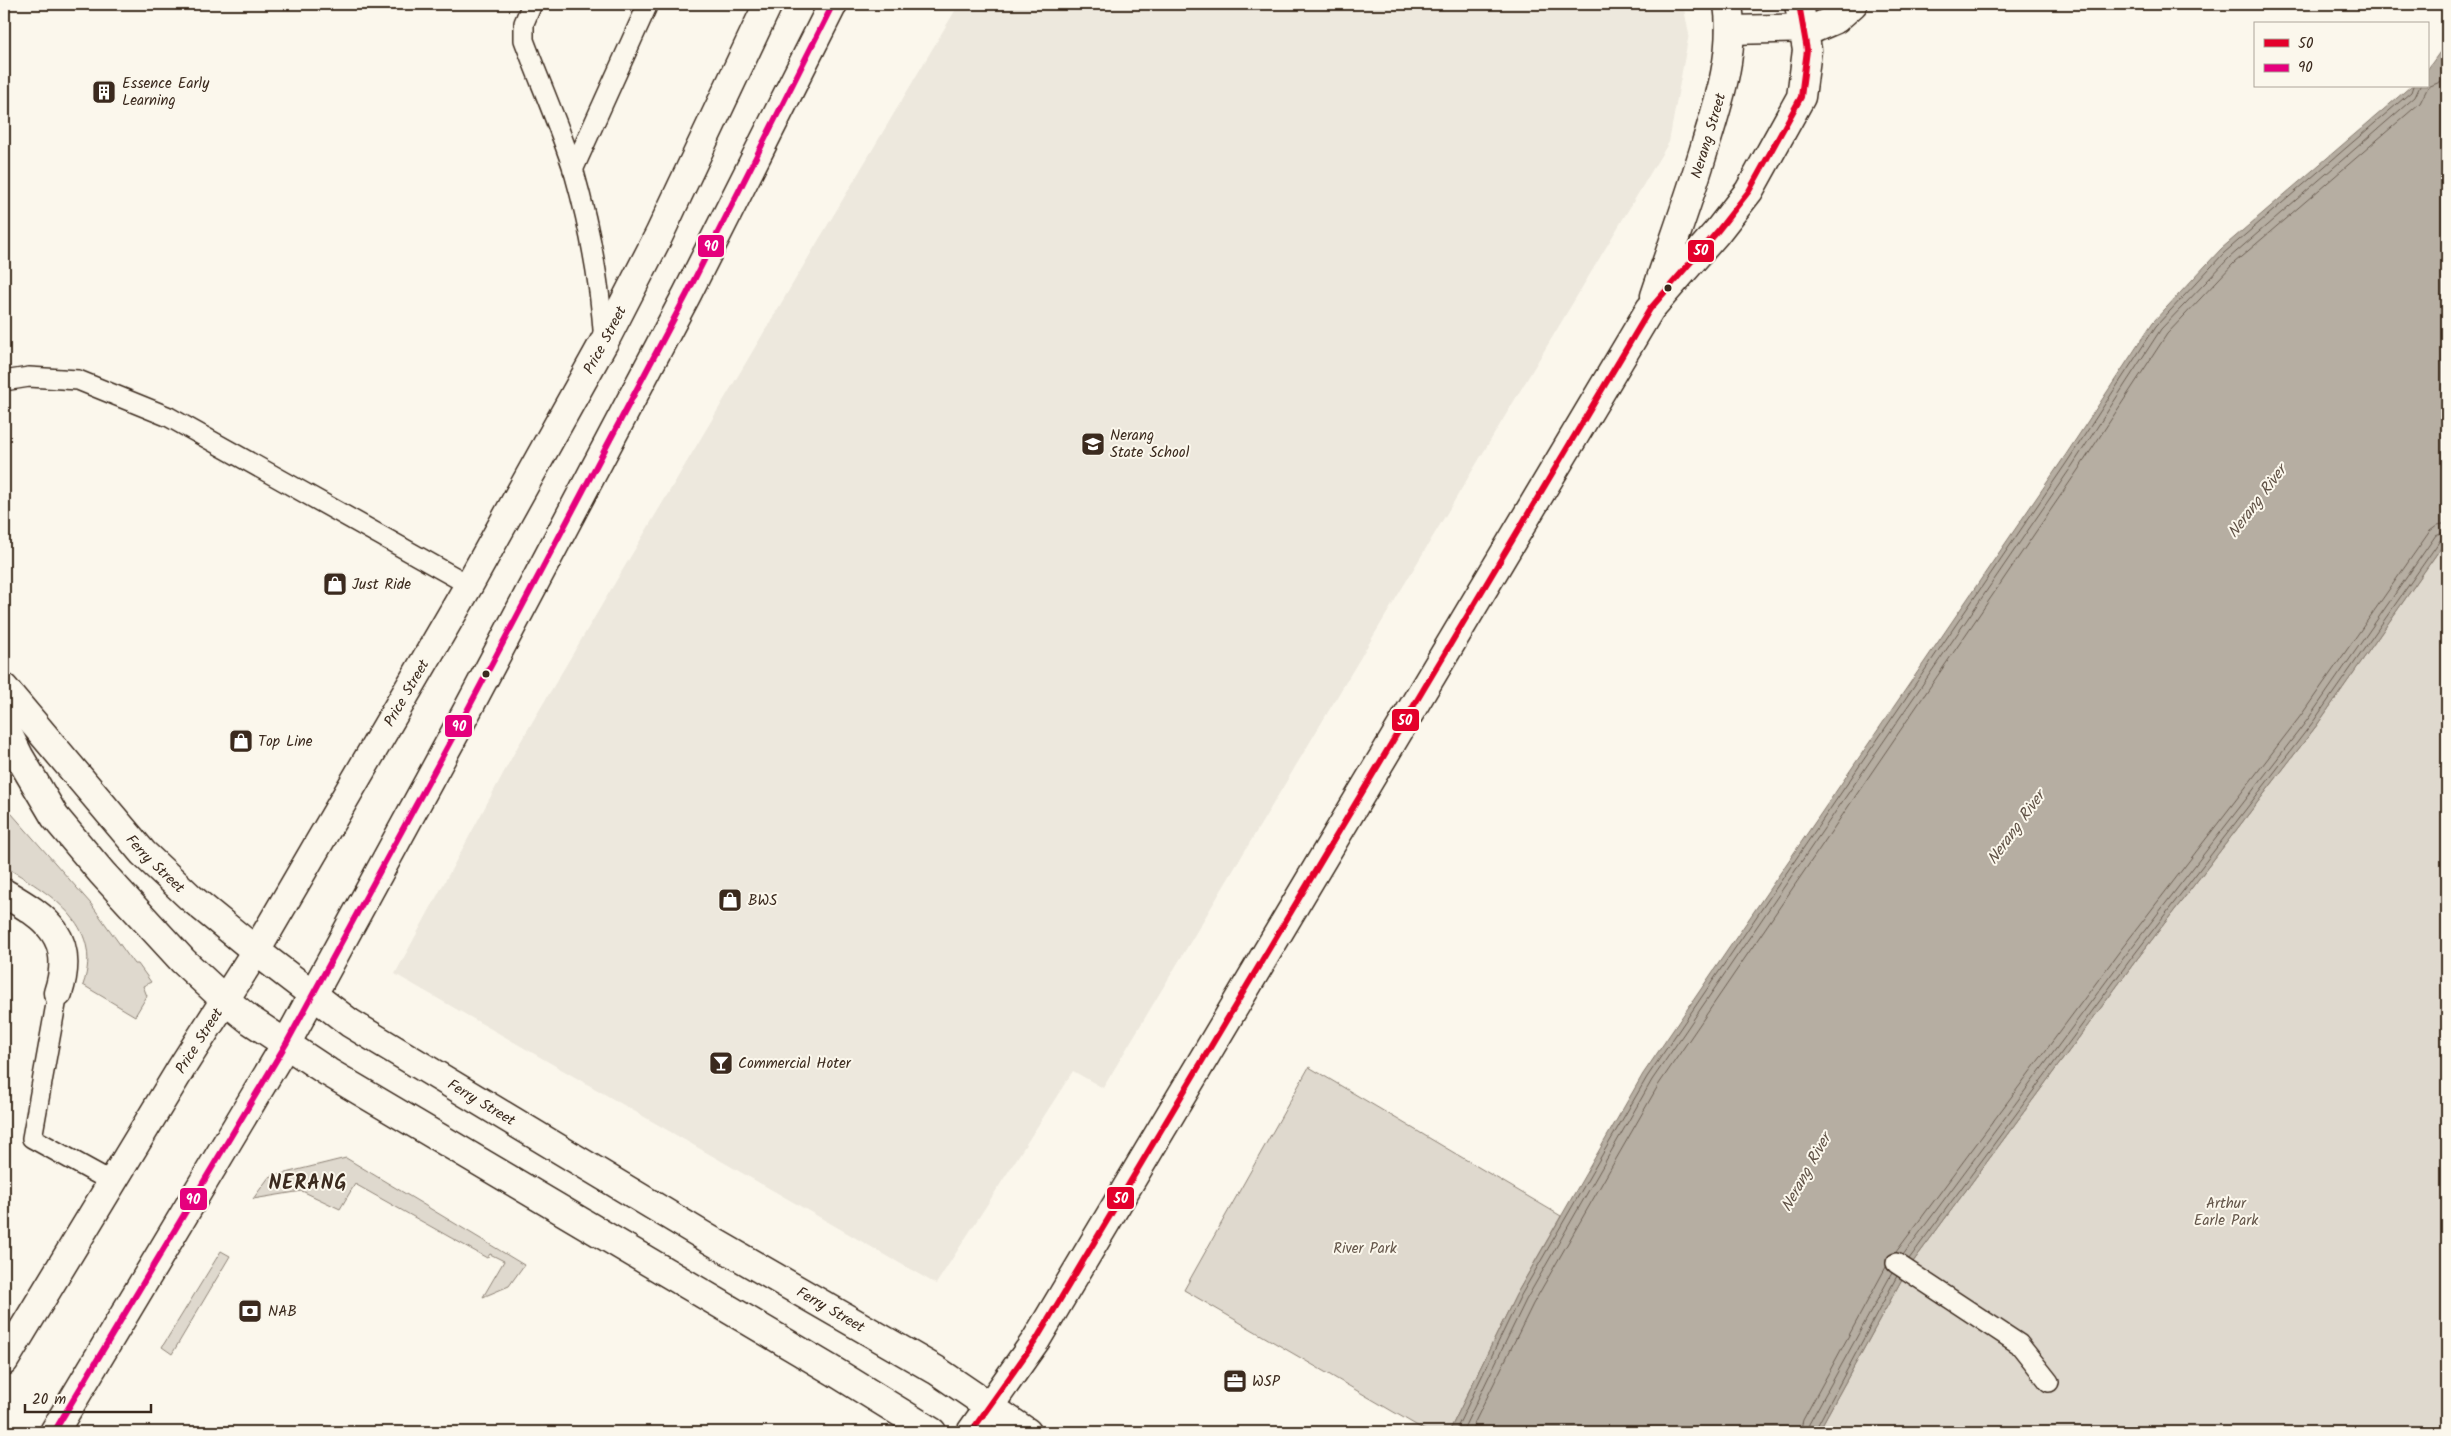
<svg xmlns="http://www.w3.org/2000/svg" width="2451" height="1436" viewBox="0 0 2451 1436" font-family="Kalam,sans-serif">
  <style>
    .built { fill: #ede8dd }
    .green { fill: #dfd9ce; stroke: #8d8276 }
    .water { fill: #b6aea2; stroke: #85796d }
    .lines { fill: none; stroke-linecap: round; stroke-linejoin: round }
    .shore { stroke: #6c5f53; stroke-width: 1 }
    .service-casing { stroke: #3b2a1e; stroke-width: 22 }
    .minor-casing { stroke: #3b2a1e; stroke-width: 31 }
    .secondary-casing { stroke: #3b2a1e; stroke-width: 31 }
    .primary-casing { stroke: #3b2a1e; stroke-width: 31 }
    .service { stroke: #fbf7ec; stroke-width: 19 }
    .minor { stroke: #fbf7ec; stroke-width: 28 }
    .secondary { stroke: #fbf7ec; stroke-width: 28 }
    .primary { stroke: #fbf7ec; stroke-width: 28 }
    .bus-1-casing { stroke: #fbf7ec; stroke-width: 10 }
    .bus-2-casing { stroke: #fbf7ec; stroke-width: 10 }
    .bus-1 { stroke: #e4002b; stroke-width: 6 }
    .bus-2 { stroke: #e5007d; stroke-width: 6 }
    .bus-dot { fill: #3b2a1e; stroke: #fbf7ec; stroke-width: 2 }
    .labels { text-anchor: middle; stroke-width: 4; stroke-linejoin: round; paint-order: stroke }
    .poi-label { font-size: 15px; fill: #3b2a1e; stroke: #fbf7ec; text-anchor: start }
    .street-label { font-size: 15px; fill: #3b2a1e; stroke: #fbf7ec }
    .park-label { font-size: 15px; fill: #64564a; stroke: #fbf7ec }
    .water-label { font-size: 16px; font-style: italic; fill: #605246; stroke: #fbf7ec }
    .district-label { font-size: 20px; font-weight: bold; letter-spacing: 1px; fill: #3b2a1e; stroke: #fbf7ec }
    .line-badge { stroke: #fbf7ec; stroke-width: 2 }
    .badge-label { font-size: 14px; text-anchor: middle; font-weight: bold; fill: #fff }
  </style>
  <rect width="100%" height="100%" fill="#fbf7ec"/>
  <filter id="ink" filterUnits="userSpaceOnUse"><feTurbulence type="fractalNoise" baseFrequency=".02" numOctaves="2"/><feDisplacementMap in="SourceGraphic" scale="10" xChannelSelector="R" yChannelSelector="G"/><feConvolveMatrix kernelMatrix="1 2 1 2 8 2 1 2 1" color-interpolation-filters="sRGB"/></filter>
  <g filter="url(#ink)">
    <polygon class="built" points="959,4 1683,4 1689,34 1669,142 1103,1088 1073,1071 936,1284 395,974 518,746"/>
    <g class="green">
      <polygon points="2447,539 2447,1432 1818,1432 1907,1270 2134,963 2317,725"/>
      <path d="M4,805L91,904L134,964H138L151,982L143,986L147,996L135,1016L83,985C105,924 47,892 4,866Z"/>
      <polygon points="1309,1067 1561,1216 1516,1295 1449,1432 1428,1432 1184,1290"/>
      <polygon points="346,1158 524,1265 509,1286 483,1297 504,1261 490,1254 487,1258 355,1184 340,1209 302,1191 253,1199 269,1177"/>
      <polygon points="221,1251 230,1256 172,1354 162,1347"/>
    </g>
    <polygon class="water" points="2447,42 2447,539 2317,725 2134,963 1907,1270 1818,1432 1449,1432 1516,1295 1643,1074 2063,459 2153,322 2221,249 2411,86 2427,86 2427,70"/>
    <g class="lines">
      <g class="shore">
        <polyline points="1896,1252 2119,952 2302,714 2430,531 2438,525 2447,523"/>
        <polyline points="1903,1255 2125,956 2308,719 2436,535 2447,530"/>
        <polyline points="1909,1259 2130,960 2313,722 2441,539 2447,537"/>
        <polyline points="1455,1432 1520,1297 1647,1077 2067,462 2156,326 2224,253 2411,92 2413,86"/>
        <polyline points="1462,1432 1526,1300 1652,1080 2072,466 2161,329 2229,258 2415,97 2420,86"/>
        <polyline points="1470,1432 1533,1304 1659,1084 2078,470 2167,334 2234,263 2420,103 2428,87 2440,82 2447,74"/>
        <polyline points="1800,1432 1803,1420 1886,1267"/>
        <polyline points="1807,1432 1809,1424 1892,1273"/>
        <polyline points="1814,1432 1897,1276"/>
      </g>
      <g class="service-casing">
        <g id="service">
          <path d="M532,4L524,23V40C540,83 560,127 574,172C590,228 600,283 604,341"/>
          <polyline points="573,170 648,4"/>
          <polyline points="4,381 29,377 78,380 169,417 469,585"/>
          <polyline points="58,993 32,1138 112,1182"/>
          <polyline points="1896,1263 2019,1344 2049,1382"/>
        </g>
      </g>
      <g class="minor-casing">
        <g id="minor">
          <polyline points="1730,30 1815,28 1836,19 1853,4"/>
          <path id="s1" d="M1655,296C1672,245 1691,194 1706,143C1720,98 1735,51 1728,4"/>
          <path d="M4,893C47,918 76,937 58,993"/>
          <polyline points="971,1432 1036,1340 1650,309 1717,232 1749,191 1801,97 1807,50 1799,4"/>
        </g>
      </g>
      <g class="secondary-casing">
        <g id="secondary">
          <path id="s2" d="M4,688L143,853L191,898L256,951"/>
          <polyline points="4,726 19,756 55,817 102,873 183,961 225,1000"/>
        </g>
      </g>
      <g class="primary-casing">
        <g id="primary">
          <path id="s3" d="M256,951L350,1023L707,1238L936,1370L1027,1432"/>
          <polyline points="225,1000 250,1020 328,1072 835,1372 932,1432"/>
          <path id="s4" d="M4,1361L182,1067L256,951L469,585L604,342L659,235L768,4"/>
          <polyline points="54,1432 286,1044 468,709 687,294 833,4"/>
        </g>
      </g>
      <use href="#service" class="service"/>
      <use href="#minor" class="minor"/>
      <use href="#secondary" class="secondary"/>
      <use href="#primary" class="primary"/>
      <g class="bus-1-casing">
        <polyline id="bus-1" points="971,1432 1036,1340 1650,309 1717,232 1749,191 1801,97 1807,50 1799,4"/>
      </g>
      <g class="bus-2-casing">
        <polyline id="bus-2" points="54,1432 286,1044 468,709 687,294 833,4"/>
      </g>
      <use href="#bus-1" class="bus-1"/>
      <use href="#bus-2" class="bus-2"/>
    </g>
  </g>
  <defs>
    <g id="building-square" transform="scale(1.25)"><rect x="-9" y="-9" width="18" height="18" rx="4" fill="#3b2a1e" stroke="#fbf7ec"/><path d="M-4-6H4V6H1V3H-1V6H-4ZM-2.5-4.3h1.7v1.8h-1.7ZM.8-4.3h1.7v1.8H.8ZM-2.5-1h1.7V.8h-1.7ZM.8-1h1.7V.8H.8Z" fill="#fff"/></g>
    <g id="school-square" transform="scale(1.25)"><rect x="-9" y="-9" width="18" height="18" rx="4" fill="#3b2a1e" stroke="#fbf7ec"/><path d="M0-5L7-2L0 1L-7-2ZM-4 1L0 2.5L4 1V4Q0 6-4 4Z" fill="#fff"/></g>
    <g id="shop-square" transform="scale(1.25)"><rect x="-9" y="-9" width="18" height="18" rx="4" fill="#3b2a1e" stroke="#fbf7ec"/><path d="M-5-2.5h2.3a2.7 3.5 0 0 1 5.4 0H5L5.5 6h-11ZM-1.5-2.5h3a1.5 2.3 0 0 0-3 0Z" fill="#fff"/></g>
    <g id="bar-square" transform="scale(1.25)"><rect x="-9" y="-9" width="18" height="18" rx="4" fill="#3b2a1e" stroke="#fbf7ec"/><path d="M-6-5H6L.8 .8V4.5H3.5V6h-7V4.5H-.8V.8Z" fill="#fff"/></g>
    <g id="bank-square" transform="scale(1.25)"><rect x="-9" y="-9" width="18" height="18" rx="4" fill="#3b2a1e" stroke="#fbf7ec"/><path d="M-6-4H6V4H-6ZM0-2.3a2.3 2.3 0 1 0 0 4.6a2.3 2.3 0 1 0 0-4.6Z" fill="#fff"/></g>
    <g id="office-square" transform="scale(1.25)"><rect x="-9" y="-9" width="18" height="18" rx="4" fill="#3b2a1e" stroke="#fbf7ec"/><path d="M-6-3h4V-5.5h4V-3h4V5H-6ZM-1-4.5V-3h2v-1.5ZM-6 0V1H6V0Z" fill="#fff"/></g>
  </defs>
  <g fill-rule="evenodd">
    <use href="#building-square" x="104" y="92"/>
    <use href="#school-square" x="1093" y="444"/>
    <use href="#shop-square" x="335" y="584"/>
    <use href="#shop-square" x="241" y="741"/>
    <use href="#shop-square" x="730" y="900"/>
    <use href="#bar-square" x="721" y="1063"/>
    <use href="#bank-square" x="250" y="1311"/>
    <use href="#office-square" x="1235" y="1381"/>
  </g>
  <g class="bus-dot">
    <circle cx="1668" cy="288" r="4.5"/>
    <circle cx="486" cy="674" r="4.5"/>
  </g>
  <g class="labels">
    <g class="poi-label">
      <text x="122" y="88">Essence Early<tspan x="122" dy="17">Learning</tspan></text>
      <text x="1110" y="440">Nerang<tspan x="1110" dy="17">State School</tspan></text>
      <text x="352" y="589">Just Ride</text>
      <text x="258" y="746">Top Line</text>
      <text x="748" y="905">BWS</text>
      <text x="738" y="1068">Commercial Hoter</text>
      <text x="268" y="1316">NAB</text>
      <text x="1252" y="1386">WSP</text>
    </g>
    <g class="street-label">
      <text dy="5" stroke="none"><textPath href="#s1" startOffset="169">Nerang Street</textPath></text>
      <text dy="5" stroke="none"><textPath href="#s4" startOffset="1185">Price Street</textPath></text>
      <text dy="5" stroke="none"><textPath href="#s4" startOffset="780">Price Street</textPath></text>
      <text dy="5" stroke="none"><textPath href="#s2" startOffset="232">Ferry Street</textPath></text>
      <text dy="5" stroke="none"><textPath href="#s4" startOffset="375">Price Street</textPath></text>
      <text dy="5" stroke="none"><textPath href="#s3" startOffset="272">Ferry Street</textPath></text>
      <text dy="5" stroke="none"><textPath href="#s3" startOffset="678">Ferry Street</textPath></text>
    </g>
    <g class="park-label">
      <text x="2226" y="1208">Arthur<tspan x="2226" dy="17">Earle Park</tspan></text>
      <text x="1365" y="1253">River Park</text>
    </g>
    <g class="water-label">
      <text transform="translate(2256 501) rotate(-53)" y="6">Nerang River</text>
      <text transform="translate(2015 827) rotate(-54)" y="6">Nerang River</text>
      <text transform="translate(1805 1172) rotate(-61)" y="6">Nerang River</text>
    </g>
    <g class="district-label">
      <text x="308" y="1189">NERANG</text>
    </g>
  </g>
  <g class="line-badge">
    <rect x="697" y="234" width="28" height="24" rx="5" fill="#e5007d"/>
    <rect x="1687" y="239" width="28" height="24" rx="5" fill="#e4002b"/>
    <rect x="1391" y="708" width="29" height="24" rx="5" fill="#e4002b"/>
    <rect x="444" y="714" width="29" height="24" rx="5" fill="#e5007d"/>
    <rect x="1106" y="1186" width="29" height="24" rx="5" fill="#e4002b"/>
    <rect x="179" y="1187" width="29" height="24" rx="5" fill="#e5007d"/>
  </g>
  <g class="badge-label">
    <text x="711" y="251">90</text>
    <text x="1701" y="255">50</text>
    <text x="1405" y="725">50</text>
    <text x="459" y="731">90</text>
    <text x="1121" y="1203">50</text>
    <text x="193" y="1204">90</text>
  </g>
  <rect width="2451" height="1436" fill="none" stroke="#fbf7ec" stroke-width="20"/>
  <rect x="10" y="10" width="2431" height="1416" fill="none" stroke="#3b2a1e" stroke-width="2" filter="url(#ink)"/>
  <rect x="2254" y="22" width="175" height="65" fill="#fbf7ec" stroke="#aea59a"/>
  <rect x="2264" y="39" width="25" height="8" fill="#e4002b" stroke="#aea59a"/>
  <text x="2298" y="48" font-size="15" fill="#3b2a1e">50</text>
  <rect x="2264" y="64" width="25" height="8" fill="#e5007d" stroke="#aea59a"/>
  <text x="2298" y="72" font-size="15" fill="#3b2a1e">90</text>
  <path d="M25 1404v8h126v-8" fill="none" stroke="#3b2a1e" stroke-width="2.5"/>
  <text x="32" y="1404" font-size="15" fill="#3b2a1e" stroke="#fbf7ec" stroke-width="4" paint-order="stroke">20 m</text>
</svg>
